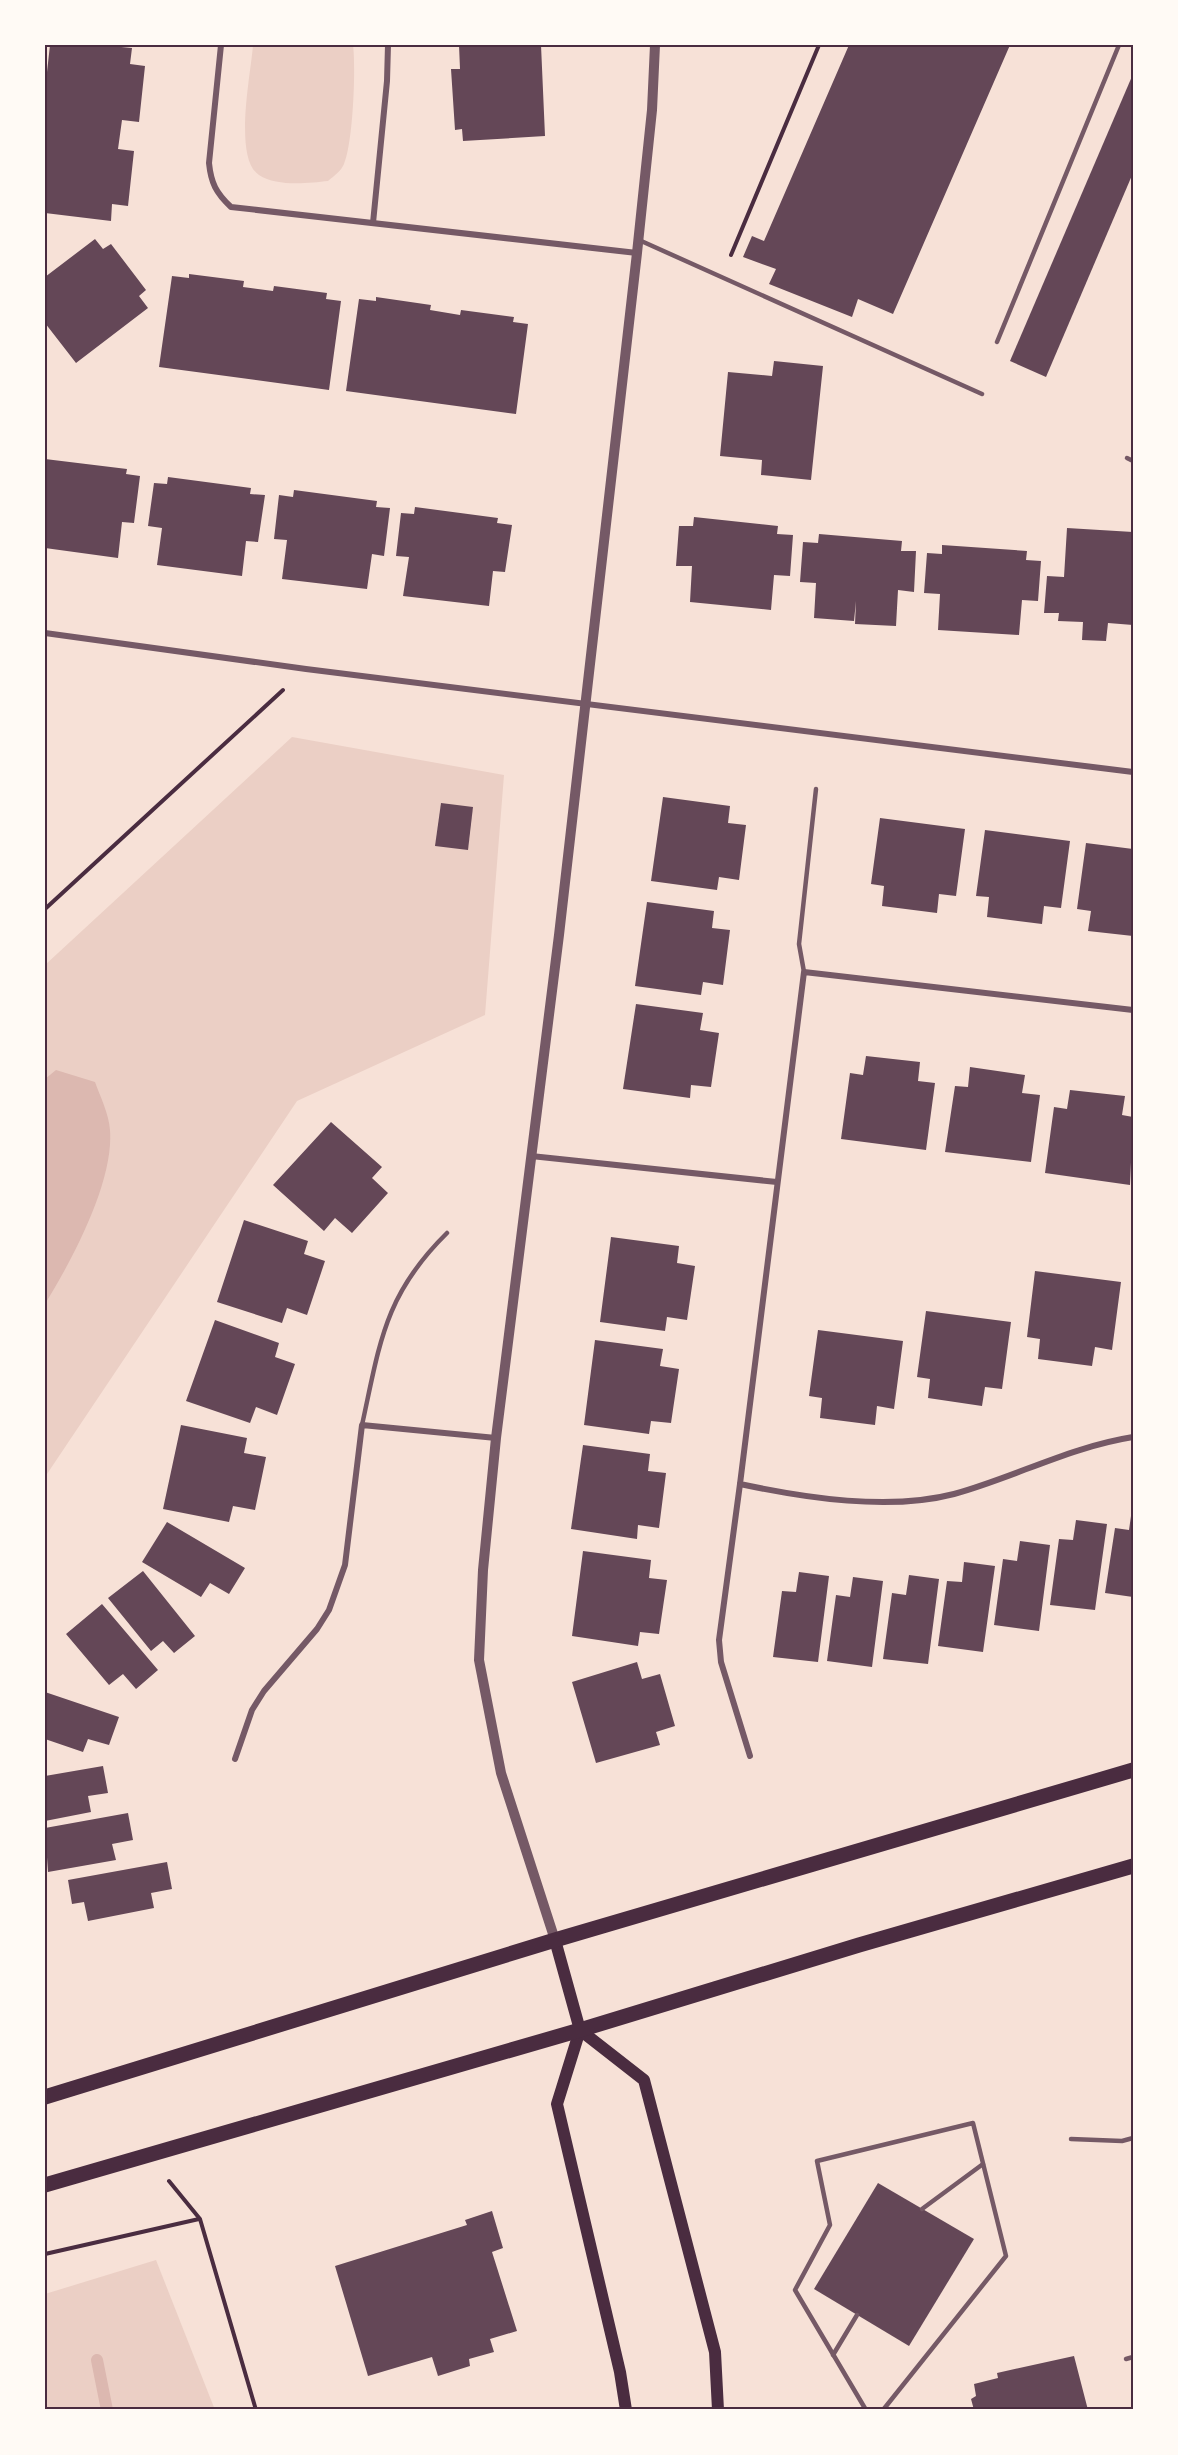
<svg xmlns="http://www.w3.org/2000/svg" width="1178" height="2455" viewBox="0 0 1178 2455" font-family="Jost,sans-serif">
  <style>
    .green { fill: #ebcfc5 }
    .water { fill: #dcb8b0 }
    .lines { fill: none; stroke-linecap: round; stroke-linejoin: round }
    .stream { stroke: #dcb8b0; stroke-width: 12 }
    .building { fill: #644757 }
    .path { stroke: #4a2c40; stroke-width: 4 }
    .service { stroke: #755966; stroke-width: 4.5 }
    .minor { stroke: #755966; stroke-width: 6 }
    .tertiary { stroke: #755966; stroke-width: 10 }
    .secondary { stroke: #4a2c40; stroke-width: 12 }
    .primary { stroke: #4a2c40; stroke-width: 15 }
    .neatline { fill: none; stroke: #4a2c40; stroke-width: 2 }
  </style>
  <rect width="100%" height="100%" fill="#f7e1d7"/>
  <g class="green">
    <path d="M253,45H353C356,68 353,143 344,164C341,171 334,176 328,181C309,183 277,187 259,175C233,158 251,74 253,45Z"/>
    <polygon points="292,737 504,775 485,1015 297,1101 45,1477 45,965"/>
    <polygon points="156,2260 215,2410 45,2410 45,2294"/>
  </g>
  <path class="water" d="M56,1070L95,1082C100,1096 109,1114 110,1130C114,1182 72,1260 45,1304V1079Z"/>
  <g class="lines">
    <polyline class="stream" points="97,2360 107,2410"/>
  </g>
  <g class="building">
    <polygon points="50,45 100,45 132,48 130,64 145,66 139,122 122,120 118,149 134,151 128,206 112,204 111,221 45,213 45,90"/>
    <polygon points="459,45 541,45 545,136 463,141 462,129 455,130 451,69 460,69"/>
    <polygon points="849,45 1010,45 893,314 858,299 852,317 769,284 776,269 743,257 752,236 764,241"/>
    <polygon points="1133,74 1133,173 1046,377 1010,361"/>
    <polygon points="95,239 103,249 111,244 146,290 139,296 148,308 76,363 45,323 45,277"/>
    <polygon points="189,274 244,281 243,287 273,291 274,286 327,293 326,299 341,301 329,390 159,367 172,276 189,278"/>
    <polygon points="376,297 431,305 430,310 460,315 461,310 514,317 513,322 528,324 516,414 346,391 359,299 376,301"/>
    <polygon points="774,361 823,366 811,480 761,475 762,460 720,456 728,372 772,376"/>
    <polygon points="45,459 127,469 126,474 140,476 134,523 122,522 118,558 45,548"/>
    <polygon points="168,477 251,488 250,494 265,495 258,542 246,541 242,576 157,565 162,528 148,526 154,483 167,484"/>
    <polygon points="294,490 377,501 376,507 390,508 384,556 372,554 367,589 282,579 287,540 274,539 279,495 293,497"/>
    <polygon points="415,507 498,518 497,523 512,525 505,572 493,571 489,606 403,596 409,557 396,556 401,513 414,514"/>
    <polygon points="694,517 778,526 777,534 793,535 790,576 774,575 771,610 690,602 692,566 676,566 679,526 693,526"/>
    <polygon points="1067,528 1133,532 1133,625 1108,623 1106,641 1082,640 1083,622 1058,621 1059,613 1044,613 1047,576 1064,577"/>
    <polygon points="819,534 902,541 901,551 916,551 914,592 898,590 896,626 855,624 856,601 854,621 814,618 816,583 800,582 803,542 818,543"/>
    <polygon points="942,545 1027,551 1026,560 1041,561 1038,601 1022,600 1019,635 938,630 940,594 924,593 927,553 942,554"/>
    <polygon points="663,797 730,806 728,823 746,825 739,880 719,877 717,890 651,881"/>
    <polygon points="441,803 473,807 468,850 435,846"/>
    <polygon points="880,818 965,829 956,896 939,894 937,913 882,906 884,886 871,884"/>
    <polygon points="985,830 1070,841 1061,908 1044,906 1042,924 987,917 989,897 976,896"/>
    <polygon points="1086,843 1133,849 1133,936 1088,931 1091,911 1077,909"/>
    <polygon points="647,902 714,911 712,928 730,930 723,985 703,982 701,995 635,986"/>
    <polygon points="636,1004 703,1013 700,1030 719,1033 711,1087 691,1085 690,1098 623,1089"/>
    <polygon points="866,1056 920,1062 918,1081 935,1083 926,1150 841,1139 850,1073 863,1075"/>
    <polygon points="970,1067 1025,1075 1022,1093 1040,1095 1031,1162 945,1152 955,1086 968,1087"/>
    <polygon points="1070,1090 1125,1096 1122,1115 1133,1117 1130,1185 1045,1173 1054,1107 1067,1109"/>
    <polygon points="331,1122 382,1167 372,1178 388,1193 352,1233 335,1218 324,1231 273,1185"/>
    <polygon points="244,1220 308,1241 304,1254 325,1261 307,1315 287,1308 282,1323 217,1302"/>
    <polygon points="611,1237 679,1246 677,1263 695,1266 687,1320 667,1317 665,1331 600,1322"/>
    <polygon points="1035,1271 1121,1282 1112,1350 1095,1347 1092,1366 1038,1359 1040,1339 1027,1337"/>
    <polygon points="926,1311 1011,1322 1002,1389 985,1387 982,1406 928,1398 930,1379 917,1377"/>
    <polygon points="215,1320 279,1343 275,1357 295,1364 277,1415 256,1407 250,1423 186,1401"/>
    <polygon points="818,1330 903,1341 894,1409 877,1406 875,1425 820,1418 822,1398 809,1396"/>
    <polygon points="595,1340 663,1349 660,1366 679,1369 671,1423 651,1421 649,1434 584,1425"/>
    <polygon points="181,1425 247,1438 244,1453 266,1457 255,1510 233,1506 229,1522 163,1509"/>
    <polygon points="583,1445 650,1454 648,1471 666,1473 659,1528 638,1525 637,1539 571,1529"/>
    <polygon points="1132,1509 1133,1597 1105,1593 1115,1528 1129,1530"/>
    <polygon points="1076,1520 1107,1524 1095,1610 1050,1605 1059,1539 1073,1540"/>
    <polygon points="167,1522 245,1568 229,1594 210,1583 201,1597 142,1562"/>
    <polygon points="1020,1541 1050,1545 1039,1631 994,1625 1003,1559 1017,1561"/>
    <polygon points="583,1551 651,1560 649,1578 667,1580 659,1634 640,1632 638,1646 572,1636"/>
    <polygon points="964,1562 995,1566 983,1652 938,1646 947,1581 962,1582"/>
    <polygon points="143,1571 195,1636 174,1653 163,1641 151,1651 108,1598"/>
    <polygon points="799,1572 829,1576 818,1662 773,1657 782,1591 796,1592"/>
    <polygon points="909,1575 939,1579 928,1664 883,1659 892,1593 906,1595"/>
    <polygon points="853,1577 883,1581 872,1667 827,1661 836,1595 850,1597"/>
    <polygon points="102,1604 158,1670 136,1689 123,1674 109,1685 66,1634"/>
    <polygon points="637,1662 642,1679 660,1674 675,1726 656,1732 660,1745 596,1763 572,1682"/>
    <polygon points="45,1692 119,1717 109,1745 88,1739 83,1752 45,1739"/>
    <polygon points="103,1766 108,1793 88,1796 91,1812 45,1821 45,1776"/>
    <polygon points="128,1813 133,1840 112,1844 116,1860 48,1872 45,1828"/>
    <polygon points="167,1862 172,1889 151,1893 154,1908 88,1921 84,1902 72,1904 68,1880"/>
    <polygon points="878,2183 974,2239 909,2346 814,2289"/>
    <polygon points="492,2211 503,2248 492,2252 517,2331 490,2339 494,2352 469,2359 470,2366 438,2376 432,2357 368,2376 335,2266 467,2225 465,2220"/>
    <polygon points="1074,2356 1088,2410 974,2410 971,2399 976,2396 974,2384 998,2378 997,2373"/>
  </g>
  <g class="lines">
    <g class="path">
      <polyline points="731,255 819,45"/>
      <polyline points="45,909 283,690"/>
      <polyline points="169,2181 200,2219 256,2410"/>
      <polyline points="45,2254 199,2219"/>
    </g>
    <g class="service">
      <polyline points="639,240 982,394"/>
      <polyline points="997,342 1119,45"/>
      <polyline points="1127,458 1133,461"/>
      <polyline points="804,972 799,944 816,789"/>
      <path d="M362,1425C380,1343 384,1295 447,1233"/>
      <polyline points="1071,2139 1122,2141 1133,2138"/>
      <polyline points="922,2209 983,2164"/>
      <polyline points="833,2355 857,2315"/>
      <polyline points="1126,2359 1133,2357"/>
      <polyline points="866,2410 795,2290 830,2225 817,2161 973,2123 1006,2256 883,2410"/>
    </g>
    <g class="minor">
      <path d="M221,45L209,163C211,183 216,193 231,207L637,253"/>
      <polyline points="373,223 387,81 388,45"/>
      <polyline points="45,633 306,669 1133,772"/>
      <path d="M1133,1010L804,972L740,1484C806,1498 889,1511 954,1494C1015,1477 1070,1447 1133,1437"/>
      <polyline points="531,1156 777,1182"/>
      <polyline points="740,1484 719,1640 721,1662 750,1756"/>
      <polyline points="235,1759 252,1710 264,1691 317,1629 329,1610 345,1565 362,1425 496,1438"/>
    </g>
    <polyline class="tertiary" points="555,1940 501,1773 479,1660 483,1570 496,1438 559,935 637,253 652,110 655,45"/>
    <g class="secondary">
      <polyline points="555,1940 580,2030 557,2104 620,2372 626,2410"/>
      <polyline points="580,2030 644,2080 715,2352 718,2410"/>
    </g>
    <g class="primary">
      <polyline points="45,2097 555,1940 1133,1770"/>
      <polyline points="45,2185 580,2030 859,1945 1133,1866"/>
    </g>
  </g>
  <rect width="1178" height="2455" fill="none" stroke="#fffaf5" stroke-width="93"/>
  <rect x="46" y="46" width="1086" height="2362" class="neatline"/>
</svg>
